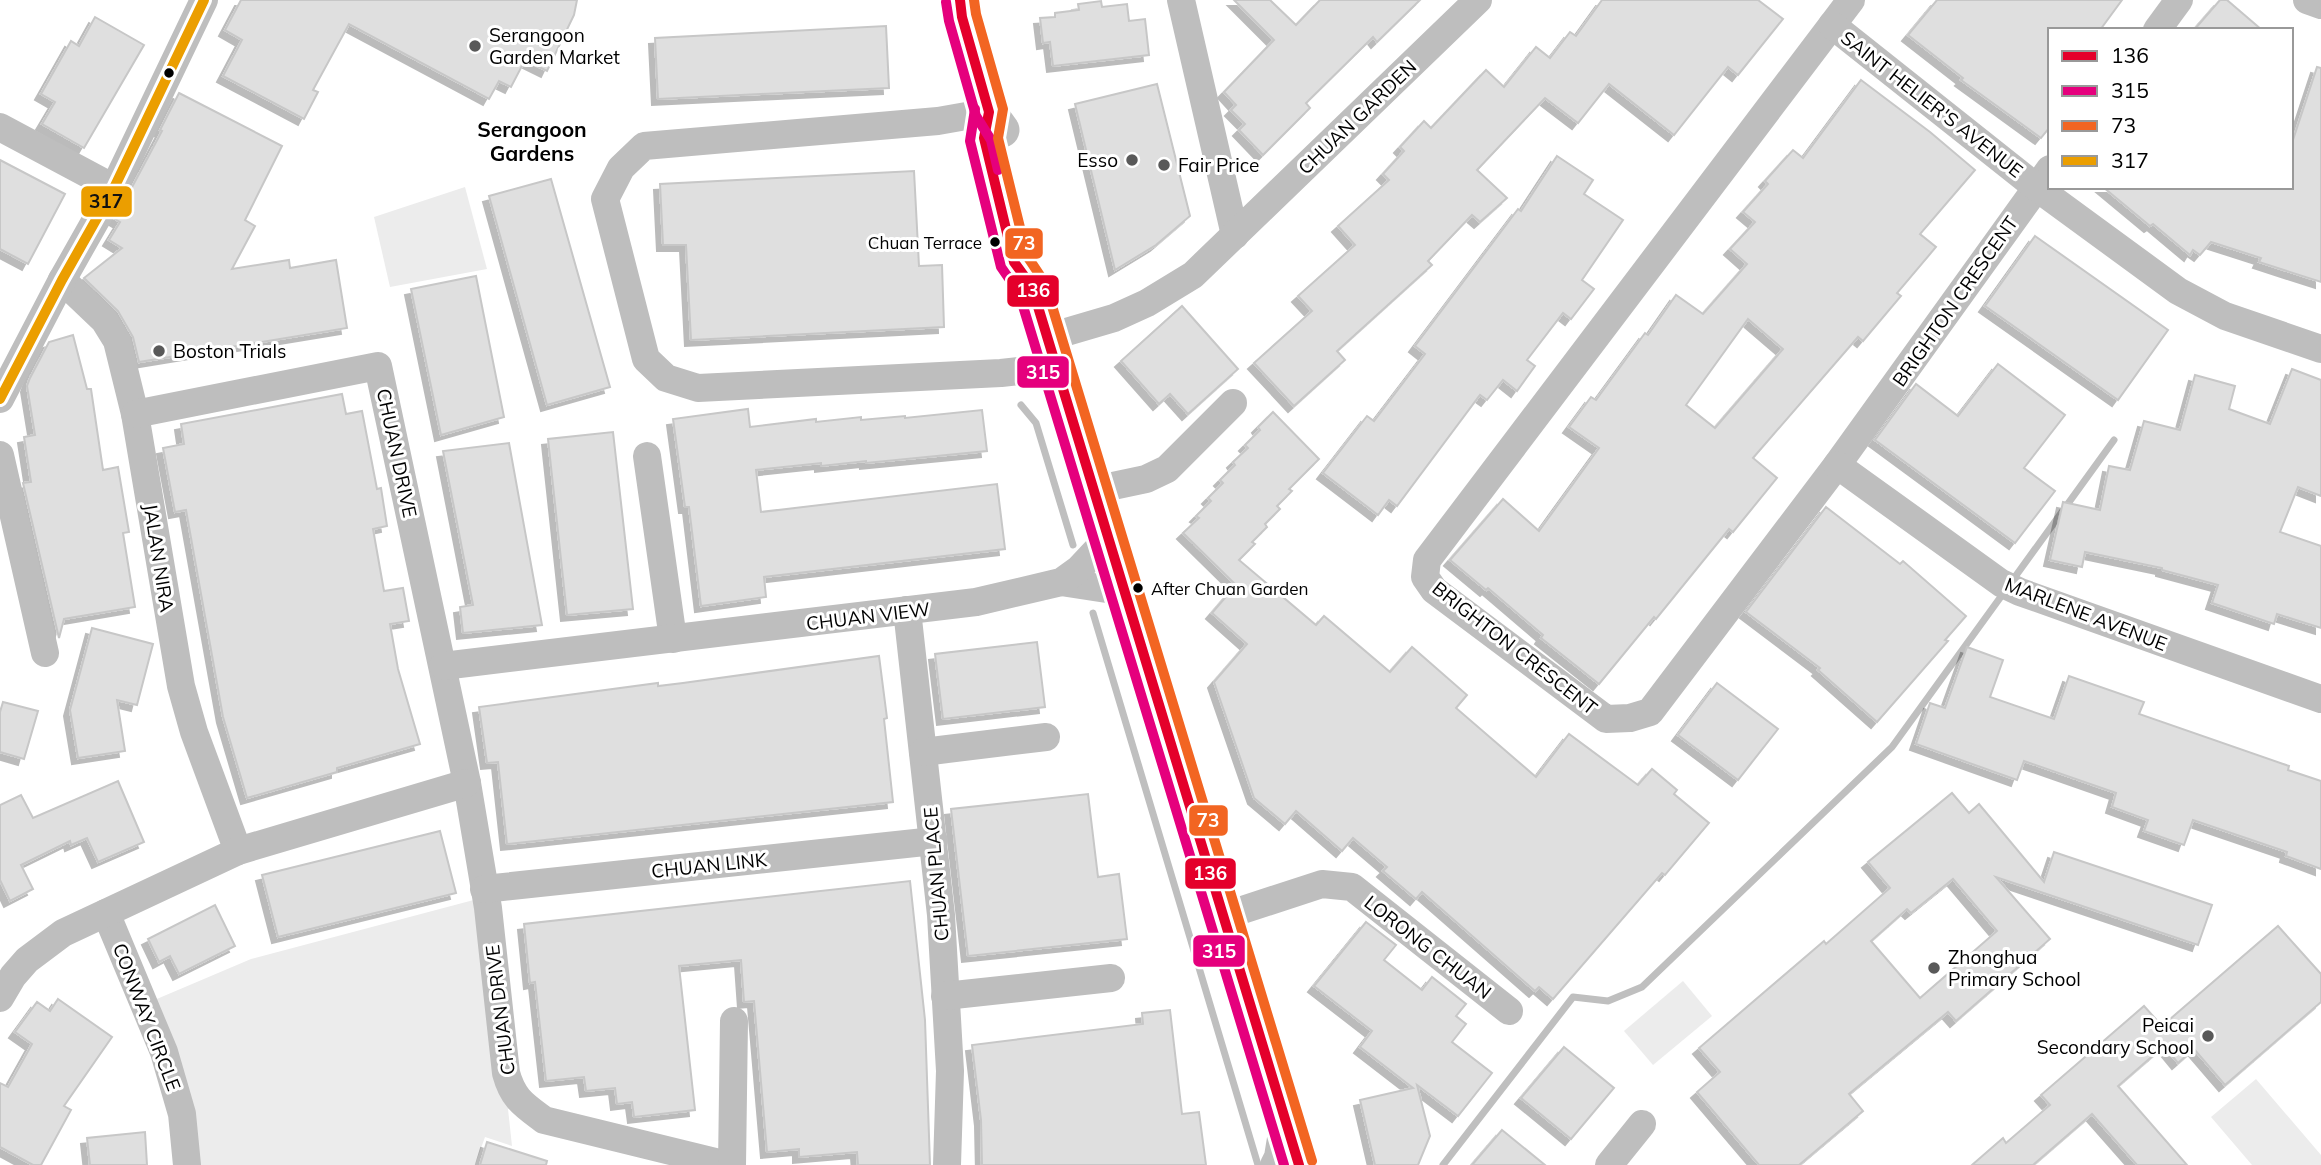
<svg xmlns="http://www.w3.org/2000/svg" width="2321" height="1165" viewBox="0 0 2321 1165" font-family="Mulish,sans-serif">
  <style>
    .green { fill: #ececec }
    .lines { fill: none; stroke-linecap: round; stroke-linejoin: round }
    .stream { stroke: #bfbfbf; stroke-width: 7 }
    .building { fill: #dfdfdf; stroke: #c7c7c7; stroke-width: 2; fill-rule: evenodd; filter: url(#shadow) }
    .minor { stroke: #bebebe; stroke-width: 28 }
    .tertiary { stroke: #bebebe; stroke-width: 35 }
    .bus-1-casing { stroke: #fff; stroke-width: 16 }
    .bus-2-casing { stroke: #fff; stroke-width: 16 }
    .bus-3-casing { stroke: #fff; stroke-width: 16 }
    .bus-4-casing { stroke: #fff; stroke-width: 16 }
    .bus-1 { stroke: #e4002b; stroke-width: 10 }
    .bus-2 { stroke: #e5007d; stroke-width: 10 }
    .bus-3 { stroke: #f26522; stroke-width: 10 }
    .bus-4 { stroke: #eb9e00; stroke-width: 10 }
    .poi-dot { fill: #595959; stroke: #fff; stroke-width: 2.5 }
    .bus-dot { fill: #000; stroke: #fff; stroke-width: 2.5 }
    .labels { text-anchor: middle; stroke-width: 6; stroke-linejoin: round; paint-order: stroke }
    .bus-label { font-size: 17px; fill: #000; stroke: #fff; text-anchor: end }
    .poi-label { font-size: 19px; fill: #000; stroke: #fff; text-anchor: start }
    .street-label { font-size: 19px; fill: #000; stroke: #fff }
    .neighbourhood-label { font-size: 21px; font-weight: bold; fill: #000; stroke: #fff }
    .line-badge { stroke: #fff; stroke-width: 2.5 }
    .badge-label { font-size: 19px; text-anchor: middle; font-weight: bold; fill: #fff }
    .pale-badge-label { font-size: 19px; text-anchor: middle; font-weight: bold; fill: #111 }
  </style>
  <defs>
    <filter id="shadow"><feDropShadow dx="-6" dy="6" stdDeviation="0" flood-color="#0004"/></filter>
  </defs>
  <rect width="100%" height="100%" fill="#fff"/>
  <g class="green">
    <polygon points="465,187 487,269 390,287 374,217"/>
    <polygon points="485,897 512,1146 485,1137 475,1165 194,1165 145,1004 251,959"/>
    <polygon points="1683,981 1712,1016 1653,1065 1624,1031"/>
    <polygon points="2256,1079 2321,1155 2321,1165 2252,1165 2211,1117"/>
  </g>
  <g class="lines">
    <g class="stream">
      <polyline points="1021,405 1036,423 1073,545"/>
      <polyline points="2012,581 2114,440"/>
      <polyline points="1093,613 1258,1165"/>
      <polyline points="1443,1165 1573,997 1608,1001 1642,987 1892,747 2005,591"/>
    </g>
  </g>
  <g class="building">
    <polygon points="241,0 577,0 574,15 547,71 525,60 511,87 499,81 489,99 349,24 313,90 318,92 304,119 223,76 242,40 225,30"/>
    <polygon points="1234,0 1270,0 1296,25 1320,0 1420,0 1377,42 1373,37 1306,103 1310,108 1263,155 1239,130 1245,124 1231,110 1236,105 1224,92 1274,40"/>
    <polygon points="1602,0 1758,0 1783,19 1738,75 1728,67 1674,135 1609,84 1578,123 1545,98 1477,170 1507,198 1480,222 1472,215 1428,261 1432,265 1337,351 1345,360 1294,406 1254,363 1312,311 1298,296 1355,245 1338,226 1389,180 1383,174 1404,151 1400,147 1424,121 1431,128 1486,70 1504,87 1536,47 1550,58 1570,32 1576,36"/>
    <polygon points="1937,0 2122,0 2100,30 2050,30 2050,127 2041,138 1961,80 1963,78 1908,35"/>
    <polygon points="2220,0 2227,0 2262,30 2194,30"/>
    <polygon points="1101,1 1102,7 1127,4 1129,21 1145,19 1149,55 1053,66 1050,42 1043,43 1040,18 1055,17 1055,13 1079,10 1078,4"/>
    <polygon points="95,17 144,45 84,148 42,124 55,102 41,94 71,41 79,46"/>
    <polygon points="886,26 889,88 658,99 655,38"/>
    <polygon points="2317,67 2321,68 2321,282 2259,262 2261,258 2211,242 2200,255 2193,250 2190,255 2153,224 2150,226 2103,187 2291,187 2291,146"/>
    <path d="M1861,80L1930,132L1975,170L1920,234L1936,247L1897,293L1901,296L1863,341L1858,337L1753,458L1777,478L1733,532L1729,529L1656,619L1654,617L1599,684L1541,638L1543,635L1488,588L1486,590L1450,560L1503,499L1539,531L1599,448L1569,427L1591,397L1596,400L1645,333L1648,335L1676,295L1703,314L1747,264L1730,249L1755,222L1743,212L1768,184L1765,181L1793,150L1803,158ZM1748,319L1783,349L1715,428L1686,405Z"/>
    <polygon points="1157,84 1190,216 1156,245 1115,270 1075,104"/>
    <polygon points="179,93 282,146 245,220 255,226 232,269 289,260 290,268 336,260 347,328 139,362 133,337 118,311 84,278 122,248 109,240 120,222 115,219 162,131 160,130"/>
    <polygon points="1557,156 1593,180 1584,194 1623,220 1582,280 1594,289 1571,319 1563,313 1527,360 1535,366 1517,391 1503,380 1487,400 1480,395 1397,506 1389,500 1378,515 1323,473 1367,416 1374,421 1425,354 1415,346 1518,209 1521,211"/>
    <polygon points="0,160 65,194 28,264 0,249"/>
    <polygon points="914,171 919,266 942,265 944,327 691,340 686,245 663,245 660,184"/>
    <polygon points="551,179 610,387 547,405 489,196"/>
    <polygon points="2035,236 2168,330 2118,400 1985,306"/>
    <polygon points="476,276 504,417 441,435 411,289"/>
    <polygon points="1182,306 1238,369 1188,414 1170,394 1159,404 1121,361"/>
    <polygon points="73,335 87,389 91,389 103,470 118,467 129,532 123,533 135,607 64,619 59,638 23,483 31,482 24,437 35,435 27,386 30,378 49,342"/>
    <polygon points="1998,364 2065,415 2024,468 2055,491 2015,543 1875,440 1916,384 1958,416"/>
    <polygon points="2292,369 2321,380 2321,496 2298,487 2280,532 2321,546 2321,628 2277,614 2274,624 2212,603 2218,585 2162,570 2162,568 2085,552 2082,567 2050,560 2063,502 2100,510 2109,466 2130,470 2144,421 2180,430 2195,375 2235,386 2229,409 2270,424"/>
    <polygon points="342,394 346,414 362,411 377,489 381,488 387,526 373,529 384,591 403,588 409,621 390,624 398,669 420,744 337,768 337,772 247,798 223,717 186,510 175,512 163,448 184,444 181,424"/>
    <polygon points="748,409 750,427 816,419 816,422 861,417 861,420 905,416 905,418 982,410 987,451 866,463 866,461 821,466 821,463 756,470 761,512 997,484 1005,549 764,577 766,597 701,606 689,507 685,507 673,419"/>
    <polygon points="1273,412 1319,459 1289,489 1292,491 1277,506 1280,509 1265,524 1267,527 1252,542 1255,544 1239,560 1316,625 1324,616 1390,672 1412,647 1467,695 1456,708 1536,777 1569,734 1638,785 1652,769 1677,790 1674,794 1709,823 1665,875 1662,873 1553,999 1539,987 1535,991 1422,892 1416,899 1383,871 1387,867 1353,838 1342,851 1296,811 1285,824 1254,798 1214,682 1247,644 1212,613 1236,585 1183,533 1199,518 1196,516 1211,501 1208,498 1223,483 1220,480 1235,465 1233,462 1248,448 1245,445 1260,430 1258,427"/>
    <polygon points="613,432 633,609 567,615 548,439"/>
    <polygon points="509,443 542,625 463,633 460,607 473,605 443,451"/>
    <polygon points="1826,507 1900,564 1903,561 1966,616 1945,640 1948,641 1877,722 1818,670 1820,668 1746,612"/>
    <polygon points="92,628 153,644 137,705 117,700 125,751 78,758 70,710"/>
    <polygon points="1037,642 1045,707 943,719 935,654"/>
    <polygon points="1967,647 2003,660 1990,697 2054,719 2069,676 2144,702 2139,714 2289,766 2288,770 2321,781 2321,869 2286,856 2287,852 2193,820 2184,845 2144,831 2148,820 2112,807 2116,793 2024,761 2017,780 1916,744 1930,703 1945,708"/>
    <polygon points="879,656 887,718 884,719 893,802 507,844 498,762 487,763 479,707 658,683 658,686 683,683"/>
    <polygon points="1717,683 1778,729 1738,780 1678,735"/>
    <polygon points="3,702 38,711 24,759 0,752 0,712"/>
    <polygon points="118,781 144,842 98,862 87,838 71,845 70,841 21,865 33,889 10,901 0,880 0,805 21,795 33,818"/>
    <path d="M1952,793L1969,813L1979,804L2044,882L2054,852L2212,905L2198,945L1996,877L2050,939L1956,1021L1948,1012L1849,1094L1863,1111L1799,1165H1759L1697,1092L1720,1072L1699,1048L1824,941L1826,944L1890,888L1868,862ZM1953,879L1997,931L1920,998L1871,941L1907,909L1911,913Z"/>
    <polygon points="1088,794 1098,877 1119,874 1127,939 968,956 951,809"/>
    <polygon points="440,831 456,893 278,937 262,875"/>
    <polygon points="910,881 925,1020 930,1165 858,1165 857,1152 799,1157 799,1149 767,1152 754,1001 744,1002 741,960 679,966 695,1110 634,1117 632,1102 617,1104 615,1088 586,1091 584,1077 546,1081 535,982 530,983 524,924"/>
    <polygon points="215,905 235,946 179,974 170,956 159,962 148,939"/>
    <polygon points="1366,922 1396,945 1384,960 1422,990 1432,977 1466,1004 1456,1016 1466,1024 1452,1042 1492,1073 1458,1116 1417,1085 1430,1136 1418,1165 1375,1165 1360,1100 1413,1088 1360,1047 1372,1031 1314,986"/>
    <polygon points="2278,926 2321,974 2321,1002 2225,1085 2194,1049 2178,1063 2164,1046 2118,1086 2187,1165 2137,1165 2092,1114 2033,1165 1972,1165 2003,1138 2006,1143 2050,1105 2041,1095 2144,1006 2162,1026"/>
    <polygon points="58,999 112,1037 64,1106 71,1110 41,1165 33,1165 0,1147 0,1083 8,1087 32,1044 15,1032 37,1002 50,1011"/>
    <polygon points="1170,1010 1182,1114 1199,1112 1206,1165 982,1165 981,1120 972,1045 1143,1024 1142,1013"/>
    <polygon points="1564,1047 1614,1088 1571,1139 1521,1098"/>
    <polygon points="1502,1130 1545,1165 1472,1165"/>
    <polygon points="145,1132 147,1165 90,1165 87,1138"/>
    <polygon points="487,1142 547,1161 546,1165 480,1165"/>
  </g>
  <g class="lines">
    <g class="minor">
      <polyline points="1181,0 1235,235"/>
      <polyline points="1851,0 1427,560 1425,577 1434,590 1606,719 1630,718 1650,712 1837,465 2050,169"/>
      <polyline points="2307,0 2321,5"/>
      <polyline points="1832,25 2036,187 2178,291 2225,316 2321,349"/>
      <polyline points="2157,30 2179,0"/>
      <polyline points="989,112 938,121 644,146 621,168 605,199 646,359 666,378 698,388 1001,373 1055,367"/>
      <polyline points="0,127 114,188"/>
      <polyline points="62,280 104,320 117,341 135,414 181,686 194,732 238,851"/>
      <polyline points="1046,338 1114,318 1147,303 1193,275 1478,0"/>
      <polyline points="0,399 62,280 114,188 204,0"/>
      <path d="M135,414L378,366L467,783L488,908L506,1073C513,1099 524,1105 544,1120L728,1165"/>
      <polyline points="0,455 45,653"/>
      <polyline points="647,456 673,639"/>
      <polyline points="1837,465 2001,583 2020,592 2321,699"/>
      <polyline points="1094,490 1146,479 1167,469 1233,403"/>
      <polyline points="1061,582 1126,592"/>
      <polyline points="907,610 941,915 950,1071 947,1165"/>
      <polyline points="443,666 976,602 1061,582 1079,569 1109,537"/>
      <polyline points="923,752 1046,737"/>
      <polyline points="484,889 934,841"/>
      <polyline points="106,913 164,1052 182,1114 187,1165"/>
      <polyline points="1224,916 1322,884 1352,887 1509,1011"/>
      <polyline points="945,996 1111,978"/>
      <polyline points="0,998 13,976 27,960 63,933 238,851 467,783"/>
      <polyline points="732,1165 734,1021"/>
      <polyline points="1274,1165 1278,1157 1284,1120"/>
      <polyline points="1609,1165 1642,1124"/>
    </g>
    <g class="tertiary">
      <polyline points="960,0 962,17 989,112 1002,130"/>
      <polyline points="989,112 984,138 1014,262 1032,287 1299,1165"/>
    </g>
    <g class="bus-1-casing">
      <polyline id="bus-1" points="960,0 962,17 989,112 984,138 1014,262 1032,287 1299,1165"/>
    </g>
    <g class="bus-2-casing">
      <g id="bus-2">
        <polyline points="946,2 949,21 976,116 991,140 998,170"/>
        <polyline points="975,109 970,141 1001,267 1019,293 1284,1165"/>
      </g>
    </g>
    <g class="bus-3-casing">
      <polyline id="bus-3" points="974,0 976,14 1003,109 998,138 1027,256 1045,283 1312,1161"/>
    </g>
    <g class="bus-4-casing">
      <polyline id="bus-4" points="0,399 62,280 114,188 204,0"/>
    </g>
    <use href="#bus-1" class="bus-1"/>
    <use href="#bus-2" class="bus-2"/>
    <use href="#bus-3" class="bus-3"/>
    <use href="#bus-4" class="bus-4"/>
  </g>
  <g class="poi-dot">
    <circle cx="475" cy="46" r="7"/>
    <circle cx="1132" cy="160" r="7"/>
    <circle cx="1164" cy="165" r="7"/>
    <circle cx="159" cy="351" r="7"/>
    <circle cx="1934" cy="968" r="7"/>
    <circle cx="2208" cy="1036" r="7"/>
  </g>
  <g class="bus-dot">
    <circle cx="169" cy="73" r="6"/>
    <circle cx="995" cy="242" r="6"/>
    <circle cx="1138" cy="588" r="6"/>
  </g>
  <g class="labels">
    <g class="bus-label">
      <text x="982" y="249">Chuan Terrace</text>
      <text x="1151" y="595" text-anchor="start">After Chuan Garden</text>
    </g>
    <g class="poi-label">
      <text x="489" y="42">Serangoon<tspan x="489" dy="22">Garden Market</tspan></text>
      <text x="1118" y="167" text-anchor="end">Esso</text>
      <text x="1178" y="172">Fair Price</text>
      <text x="173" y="358">Boston Trials</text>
      <text x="1948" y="964">Zhonghua<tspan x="1948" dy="22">Primary School</tspan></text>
      <text x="2194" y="1032" text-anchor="end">Peicai<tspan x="2194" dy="22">Secondary School</tspan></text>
    </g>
    <g class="street-label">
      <text transform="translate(1932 104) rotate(38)" y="7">SAINT HELIER'S AVENUE</text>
      <text transform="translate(1357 117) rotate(-44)" y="7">CHUAN GARDEN</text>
      <text transform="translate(1955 301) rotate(-55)" y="7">BRIGHTON CRESCENT</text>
      <text transform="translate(397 453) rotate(78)" y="7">CHUAN DRIVE</text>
      <text transform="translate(159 558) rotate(81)" y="7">JALAN NIRA</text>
      <text transform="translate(2086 614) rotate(21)" y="7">MARLENE AVENUE</text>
      <text transform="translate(868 616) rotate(-7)" y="7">CHUAN VIEW</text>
      <text transform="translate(1515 648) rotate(38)" y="7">BRIGHTON CRESCENT</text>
      <text transform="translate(709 865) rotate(-6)" y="7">CHUAN LINK</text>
      <text transform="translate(936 874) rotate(-95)" y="7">CHUAN PLACE</text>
      <text transform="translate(1428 947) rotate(38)" y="7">LORONG CHUAN</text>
      <text transform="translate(500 1010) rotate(-97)" y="7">CHUAN DRIVE</text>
      <text transform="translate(147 1017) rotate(69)" y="7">CONWAY CIRCLE</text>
    </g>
    <g class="neighbourhood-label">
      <text x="532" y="137">Serangoon<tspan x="532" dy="24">Gardens</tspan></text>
    </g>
  </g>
  <g class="line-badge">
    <rect x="80" y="185" width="53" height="33" rx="7" fill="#eb9e00"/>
    <rect x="1004" y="227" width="40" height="33" rx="7" fill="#f26522"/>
    <rect x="1006" y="274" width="54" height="34" rx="7" fill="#e4002b"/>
    <rect x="1016" y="355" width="54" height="34" rx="7" fill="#e5007d"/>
    <rect x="1188" y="804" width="41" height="33" rx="7" fill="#f26522"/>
    <rect x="1184" y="857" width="53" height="33" rx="7" fill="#e4002b"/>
    <rect x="1192" y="934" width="54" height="34" rx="7" fill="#e5007d"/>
  </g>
  <g class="badge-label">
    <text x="1024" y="250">73</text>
    <text x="1033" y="297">136</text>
    <text x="1043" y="379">315</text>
    <text x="1208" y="827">73</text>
    <text x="1210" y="880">136</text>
    <text x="1219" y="958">315</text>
  </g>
  <g class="pale-badge-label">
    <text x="106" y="208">317</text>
  </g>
  <rect x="2048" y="28" width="245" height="161" fill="#ffffff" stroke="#999999" stroke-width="2"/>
  <rect x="2062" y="51" width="35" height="10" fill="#e4002b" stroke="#999999" stroke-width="2"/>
  <text x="2111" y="63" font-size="21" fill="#000000">136</text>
  <rect x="2062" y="86" width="35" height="10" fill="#e5007d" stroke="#999999" stroke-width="2"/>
  <text x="2111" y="98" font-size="21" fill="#000000">315</text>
  <rect x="2062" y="121" width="35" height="10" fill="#f26522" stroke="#999999" stroke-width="2"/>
  <text x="2111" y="133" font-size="21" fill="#000000">73</text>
  <rect x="2062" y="156" width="35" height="10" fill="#eb9e00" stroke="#999999" stroke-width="2"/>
  <text x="2111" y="168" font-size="21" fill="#000000">317</text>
</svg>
